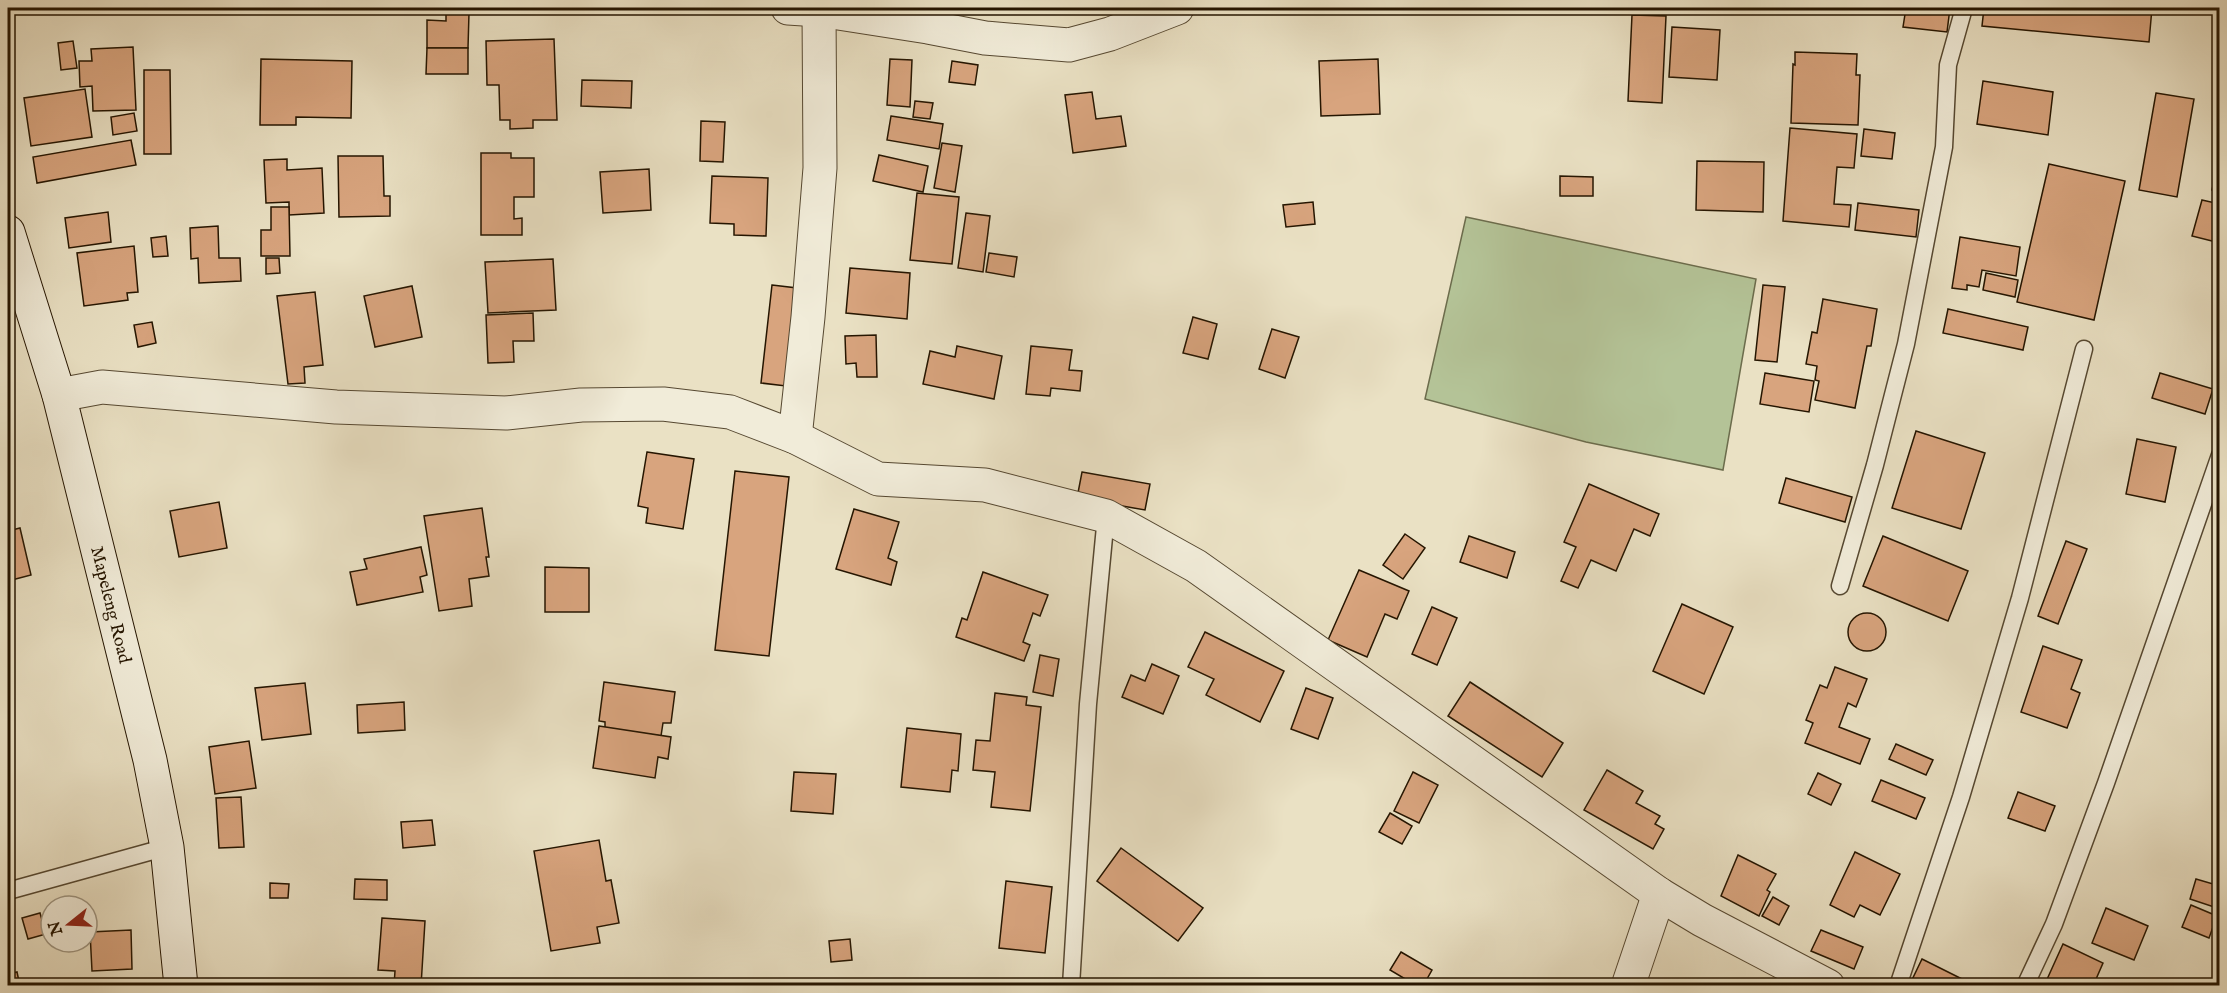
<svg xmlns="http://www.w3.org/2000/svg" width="2227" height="993" viewBox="0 0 2227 993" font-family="'IM FELL English',serif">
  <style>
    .green { fill: #b4c397; stroke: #6c6c4c; stroke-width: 1.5 }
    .building { fill: #d8a47e; stroke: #251500; stroke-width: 1.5 }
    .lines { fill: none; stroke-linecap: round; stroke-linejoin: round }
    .lane-casing { stroke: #564831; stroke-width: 19 }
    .street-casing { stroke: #564831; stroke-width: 35 }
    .secondary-casing { stroke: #251500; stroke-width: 35 }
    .lane { stroke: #f1ecd9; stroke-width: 16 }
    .street { stroke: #f1ecd9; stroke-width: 33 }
    .secondary { stroke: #f1ecd9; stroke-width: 33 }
    .labels { text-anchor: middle; stroke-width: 5; stroke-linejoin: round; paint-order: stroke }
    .street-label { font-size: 18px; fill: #251500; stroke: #f1ecd9 }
  </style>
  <rect width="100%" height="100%" fill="#eae1c4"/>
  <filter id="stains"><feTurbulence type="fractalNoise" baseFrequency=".00333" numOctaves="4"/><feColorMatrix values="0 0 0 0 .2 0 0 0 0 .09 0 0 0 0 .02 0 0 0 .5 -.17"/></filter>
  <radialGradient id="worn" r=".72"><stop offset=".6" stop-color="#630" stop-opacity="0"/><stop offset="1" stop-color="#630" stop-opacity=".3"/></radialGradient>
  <polygon class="green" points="1466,217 1756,279 1723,470 1586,442 1425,399"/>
  <g class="building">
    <polygon points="1906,8 1950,8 1947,32 1903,27"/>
    <polygon points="1984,8 2152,8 2149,42 1982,26"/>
    <polygon points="446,12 469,13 468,48 427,48 427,20 446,21"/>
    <polygon points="1632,15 1666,16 1662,103 1628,101"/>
    <polygon points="1672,27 1720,30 1717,80 1669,77"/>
    <polygon points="554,39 557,120 533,120 533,128 510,129 510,120 500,120 499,85 487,85 486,41"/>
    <polygon points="73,41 77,68 61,70 58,43"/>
    <polygon points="133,47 136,110 93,111 92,86 80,87 79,61 92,61 91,49"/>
    <polygon points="427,48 468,48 468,74 426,74"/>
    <polygon points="1795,52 1857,54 1856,75 1860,75 1858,125 1791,123 1793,64 1795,65"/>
    <polygon points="261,59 352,61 351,118 296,117 296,125 260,125"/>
    <polygon points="890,59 912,60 910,107 887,105"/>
    <polygon points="1378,59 1380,114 1321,116 1319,61"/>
    <polygon points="952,61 978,65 975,85 949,82"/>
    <polygon points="144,70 170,70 171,154 144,154"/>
    <polygon points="582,80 632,81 631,108 581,106"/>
    <polygon points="1983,81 2053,92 2048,135 1977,124"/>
    <polygon points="85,89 92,137 31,146 24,98"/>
    <polygon points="1092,92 1096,119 1121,116 1126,146 1073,153 1065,95"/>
    <polygon points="2156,93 2194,99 2177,197 2139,190"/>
    <polygon points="915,101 933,103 930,119 913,117"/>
    <polygon points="134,113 137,131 113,135 111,117"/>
    <polygon points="891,116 943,124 939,149 887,140"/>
    <polygon points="701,121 725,122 723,162 700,161"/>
    <polygon points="1790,128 1857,134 1854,168 1837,167 1834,204 1851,205 1849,227 1783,221"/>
    <polygon points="1864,129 1895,133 1892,159 1861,156"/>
    <polygon points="131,140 136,165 37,183 33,157"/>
    <polygon points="942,143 962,146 955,192 934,188"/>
    <polygon points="481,153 511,153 511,158 534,158 534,197 514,197 514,219 522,218 522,235 481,235"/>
    <polygon points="2220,153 2220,192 2212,190"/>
    <polygon points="879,155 928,166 923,192 873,181"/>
    <polygon points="338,156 383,156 384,196 390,196 390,216 339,217"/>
    <polygon points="287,159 287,170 322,168 324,213 289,215 289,202 266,203 264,160"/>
    <polygon points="1697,161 1764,162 1763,212 1696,210"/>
    <polygon points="2049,164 2125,181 2094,320 2017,302"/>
    <polygon points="649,169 651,210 603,213 600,172"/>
    <polygon points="712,176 768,178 766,236 734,235 734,224 710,223"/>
    <polygon points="1560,176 1593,177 1593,196 1560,196"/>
    <polygon points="917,193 959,197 952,264 910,260"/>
    <polygon points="2202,200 2220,204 2220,243 2192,236"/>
    <polygon points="1313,202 1315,224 1286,227 1283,205"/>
    <polygon points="1858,203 1919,210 1916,237 1855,230"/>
    <polygon points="271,207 289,207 290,256 261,256 261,230 271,230"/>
    <polygon points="108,212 111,242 69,248 65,218"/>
    <polygon points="966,213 990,216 983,272 958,268"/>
    <polygon points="218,226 219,258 240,258 241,281 199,283 198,258 191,259 190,228"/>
    <polygon points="166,236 168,256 153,257 151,238"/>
    <polygon points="1960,237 2020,247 2016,276 1982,270 1979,287 1967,285 1967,290 1952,288"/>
    <polygon points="134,246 138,292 127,293 128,300 84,306 77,253"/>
    <polygon points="989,253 1017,257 1014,277 986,272"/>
    <polygon points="266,258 279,258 280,273 266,274"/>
    <polygon points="553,259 556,310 488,313 485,262"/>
    <polygon points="850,268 910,273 907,319 846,313"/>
    <polygon points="1986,273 2018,280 2015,297 1983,290"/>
    <polygon points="772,285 797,288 786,386 761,383"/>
    <polygon points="1763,285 1785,287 1777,362 1755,360"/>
    <polygon points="412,286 422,337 375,347 364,296"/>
    <polygon points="315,292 323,365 304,367 305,383 288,384 277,296"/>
    <polygon points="1823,299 1877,309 1871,346 1867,346 1855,408 1815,400 1819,381 1815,380 1817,366 1806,364 1812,332 1817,333"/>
    <polygon points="1948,309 2028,327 2023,350 1943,333"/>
    <polygon points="533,313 534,341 513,341 514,362 488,363 486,315"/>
    <polygon points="1193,317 1217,324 1208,359 1183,353"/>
    <polygon points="152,322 156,343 138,347 134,325"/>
    <polygon points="1272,329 1299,337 1285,378 1259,369"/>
    <polygon points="876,335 877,377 857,377 856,363 846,364 845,336"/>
    <polygon points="957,346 1002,356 994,399 923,384 930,351 955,357"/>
    <polygon points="1031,346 1072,350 1069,370 1082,371 1080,391 1051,388 1050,396 1026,394"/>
    <polygon points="1765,373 1814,381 1809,412 1760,404"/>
    <polygon points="2160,373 2213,389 2205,414 2152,398"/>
    <polygon points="1916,431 1985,453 1961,529 1892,508"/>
    <polygon points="2137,439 2176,447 2165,502 2126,494"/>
    <polygon points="647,452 694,459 683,529 646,523 648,508 638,506"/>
    <polygon points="735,471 789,477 769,656 715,650"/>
    <polygon points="1082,472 1150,484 1145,510 1077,498"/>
    <polygon points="1786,478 1852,497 1845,522 1779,503"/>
    <polygon points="1589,484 1659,514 1650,536 1634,529 1616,571 1591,560 1578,588 1561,581 1576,547 1564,542"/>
    <polygon points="219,502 227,548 179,557 170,511"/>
    <polygon points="482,508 489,557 486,557 489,576 469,579 472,606 439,611 424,516"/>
    <polygon points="854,509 899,522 888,558 897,562 891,585 836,569"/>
    <polygon points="20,528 31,575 8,581 8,531"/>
    <polygon points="1405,534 1425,548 1403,579 1383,565"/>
    <polygon points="1469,536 1515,552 1507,578 1460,562"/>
    <polygon points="1883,536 1968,571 1948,621 1863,586"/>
    <polygon points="2066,541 2087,549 2058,624 2038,616"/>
    <polygon points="421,547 427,575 420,577 423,592 357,605 350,572 367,569 364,559"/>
    <polygon points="545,567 589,568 589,612 545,612"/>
    <polygon points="1359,570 1409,591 1397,619 1385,614 1367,657 1328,640"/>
    <polygon points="983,572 1048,595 1040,616 1033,613 1023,642 1030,645 1024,661 956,637 962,618 967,620"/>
    <polygon points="1682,604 1733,627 1704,694 1653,671"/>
    <polygon points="1432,607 1457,618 1437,665 1412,654"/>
    <circle cx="1867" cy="632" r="19"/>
    <polygon points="1205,632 1284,671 1260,722 1206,695 1214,679 1188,667"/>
    <polygon points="2043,646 2082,660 2071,689 2080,693 2067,728 2021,712"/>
    <polygon points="1040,655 1059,659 1053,696 1033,692"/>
    <polygon points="1152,664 1179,676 1163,714 1122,697 1131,675 1145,681"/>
    <polygon points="1835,667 1867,679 1856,707 1848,703 1839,727 1870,739 1860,764 1805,743 1813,723 1806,720 1820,685 1827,688"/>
    <polygon points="604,682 675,692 671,723 663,723 661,736 605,728 605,722 599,721"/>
    <polygon points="1470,682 1563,743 1542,777 1448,716"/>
    <polygon points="305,683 311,734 262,740 255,688"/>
    <polygon points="1306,688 1333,698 1318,739 1291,729"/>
    <polygon points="995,693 1027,697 1026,705 1041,707 1030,811 991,807 995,772 973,770 976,740 990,741"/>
    <polygon points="404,702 405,730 358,733 357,705"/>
    <polygon points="599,726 671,737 668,759 658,757 655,778 593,768"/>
    <polygon points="907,728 961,734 958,771 952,770 950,792 901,787"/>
    <polygon points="249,741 256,788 215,794 209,747"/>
    <polygon points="1896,744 1933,760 1926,775 1889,759"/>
    <polygon points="1607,770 1643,791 1636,803 1660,816 1655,824 1664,829 1653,849 1584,810"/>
    <polygon points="794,772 836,774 833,814 791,811"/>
    <polygon points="1413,772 1438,785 1419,823 1394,811"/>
    <polygon points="1818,773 1841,784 1831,805 1808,794"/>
    <polygon points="1881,780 1925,798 1916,819 1872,801"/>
    <polygon points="2018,792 2055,806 2045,831 2008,818"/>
    <polygon points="241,797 244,847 219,848 216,798"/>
    <polygon points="1390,813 1412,826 1402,844 1379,832"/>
    <polygon points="432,820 435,845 403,848 401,822"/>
    <polygon points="599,840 606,881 611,880 619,923 597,927 600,943 551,951 534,851"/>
    <polygon points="1121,848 1203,908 1178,941 1097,881"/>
    <polygon points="1855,852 1900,874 1880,915 1860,905 1854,917 1830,905"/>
    <polygon points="1738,855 1776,874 1767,890 1770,892 1759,916 1721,896"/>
    <polygon points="355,879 387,880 387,900 354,899"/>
    <polygon points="2196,879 2220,886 2220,909 2190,899"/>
    <polygon points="1006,881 1052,887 1045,953 999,948"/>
    <polygon points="270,883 289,884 288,898 270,898"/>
    <polygon points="1773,897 1789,906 1779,925 1762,916"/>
    <polygon points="2191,905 2217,916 2209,938 2182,927"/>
    <polygon points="2106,908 2148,926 2134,960 2092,943"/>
    <polygon points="40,913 46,934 28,939 22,918"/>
    <polygon points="382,918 425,921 421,986 394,986 395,971 378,970"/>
    <polygon points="131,930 132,969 92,971 90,932"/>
    <polygon points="1821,930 1863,947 1854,969 1811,951"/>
    <polygon points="850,939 852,960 831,962 829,941"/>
    <polygon points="2063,944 2103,963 2093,986 2044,986"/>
    <polygon points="1401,952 1432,970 1423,986 1417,986 1390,970"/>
    <polygon points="1922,959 1976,986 1909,986"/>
    <polygon points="17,972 20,986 8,986 8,974"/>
  </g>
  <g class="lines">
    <g class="lane-casing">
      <g id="lane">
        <polyline points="1840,586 1875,465 1906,344 1944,147 1948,65 1964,8"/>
        <polyline points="8,891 167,847"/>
        <polyline points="1071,986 1088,704 1106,516"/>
        <polyline points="1898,986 1961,797 2020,598 2084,349"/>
        <polyline points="2025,986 2054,924 2106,783 2220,455"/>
      </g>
    </g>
    <g class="street-casing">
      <g id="street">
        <polyline points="788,8 819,10 928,27 985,38 1069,45 1110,34 1177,8"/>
        <polyline points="59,395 102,387 336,407 506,413 581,405 663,404 730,412 795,437 878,479 985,485 1106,516 1196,566 1659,894 1702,920 1828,986"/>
        <polyline points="795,437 808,317 820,168 819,10"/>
        <polyline points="1628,986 1659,894"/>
      </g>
    </g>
    <g class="secondary-casing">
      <g id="secondary">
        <path id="s1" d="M8,232L59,395L150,760L167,847L181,986"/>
      </g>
    </g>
    <use href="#lane" class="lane"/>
    <use href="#street" class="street"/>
    <use href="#secondary" class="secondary"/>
  </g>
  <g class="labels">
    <g class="street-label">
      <text dy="6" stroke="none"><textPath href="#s1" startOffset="387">Mapeleng Road</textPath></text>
    </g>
  </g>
  <rect width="2227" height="993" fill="none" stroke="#eae1c4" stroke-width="30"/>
  <rect x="9" y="9" width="2209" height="975" fill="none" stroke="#251500" stroke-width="3"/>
  <rect x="15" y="15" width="2197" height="963" fill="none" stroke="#251500" stroke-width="1.5"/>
  <g transform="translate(69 924) rotate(252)"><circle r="28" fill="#f1ecd9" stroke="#9f9682" stroke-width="1.5"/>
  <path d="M0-4.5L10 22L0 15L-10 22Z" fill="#8f2418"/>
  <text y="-9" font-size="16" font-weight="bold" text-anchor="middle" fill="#251500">N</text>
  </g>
  <rect width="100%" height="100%" filter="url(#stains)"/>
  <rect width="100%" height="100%" fill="url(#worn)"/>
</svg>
